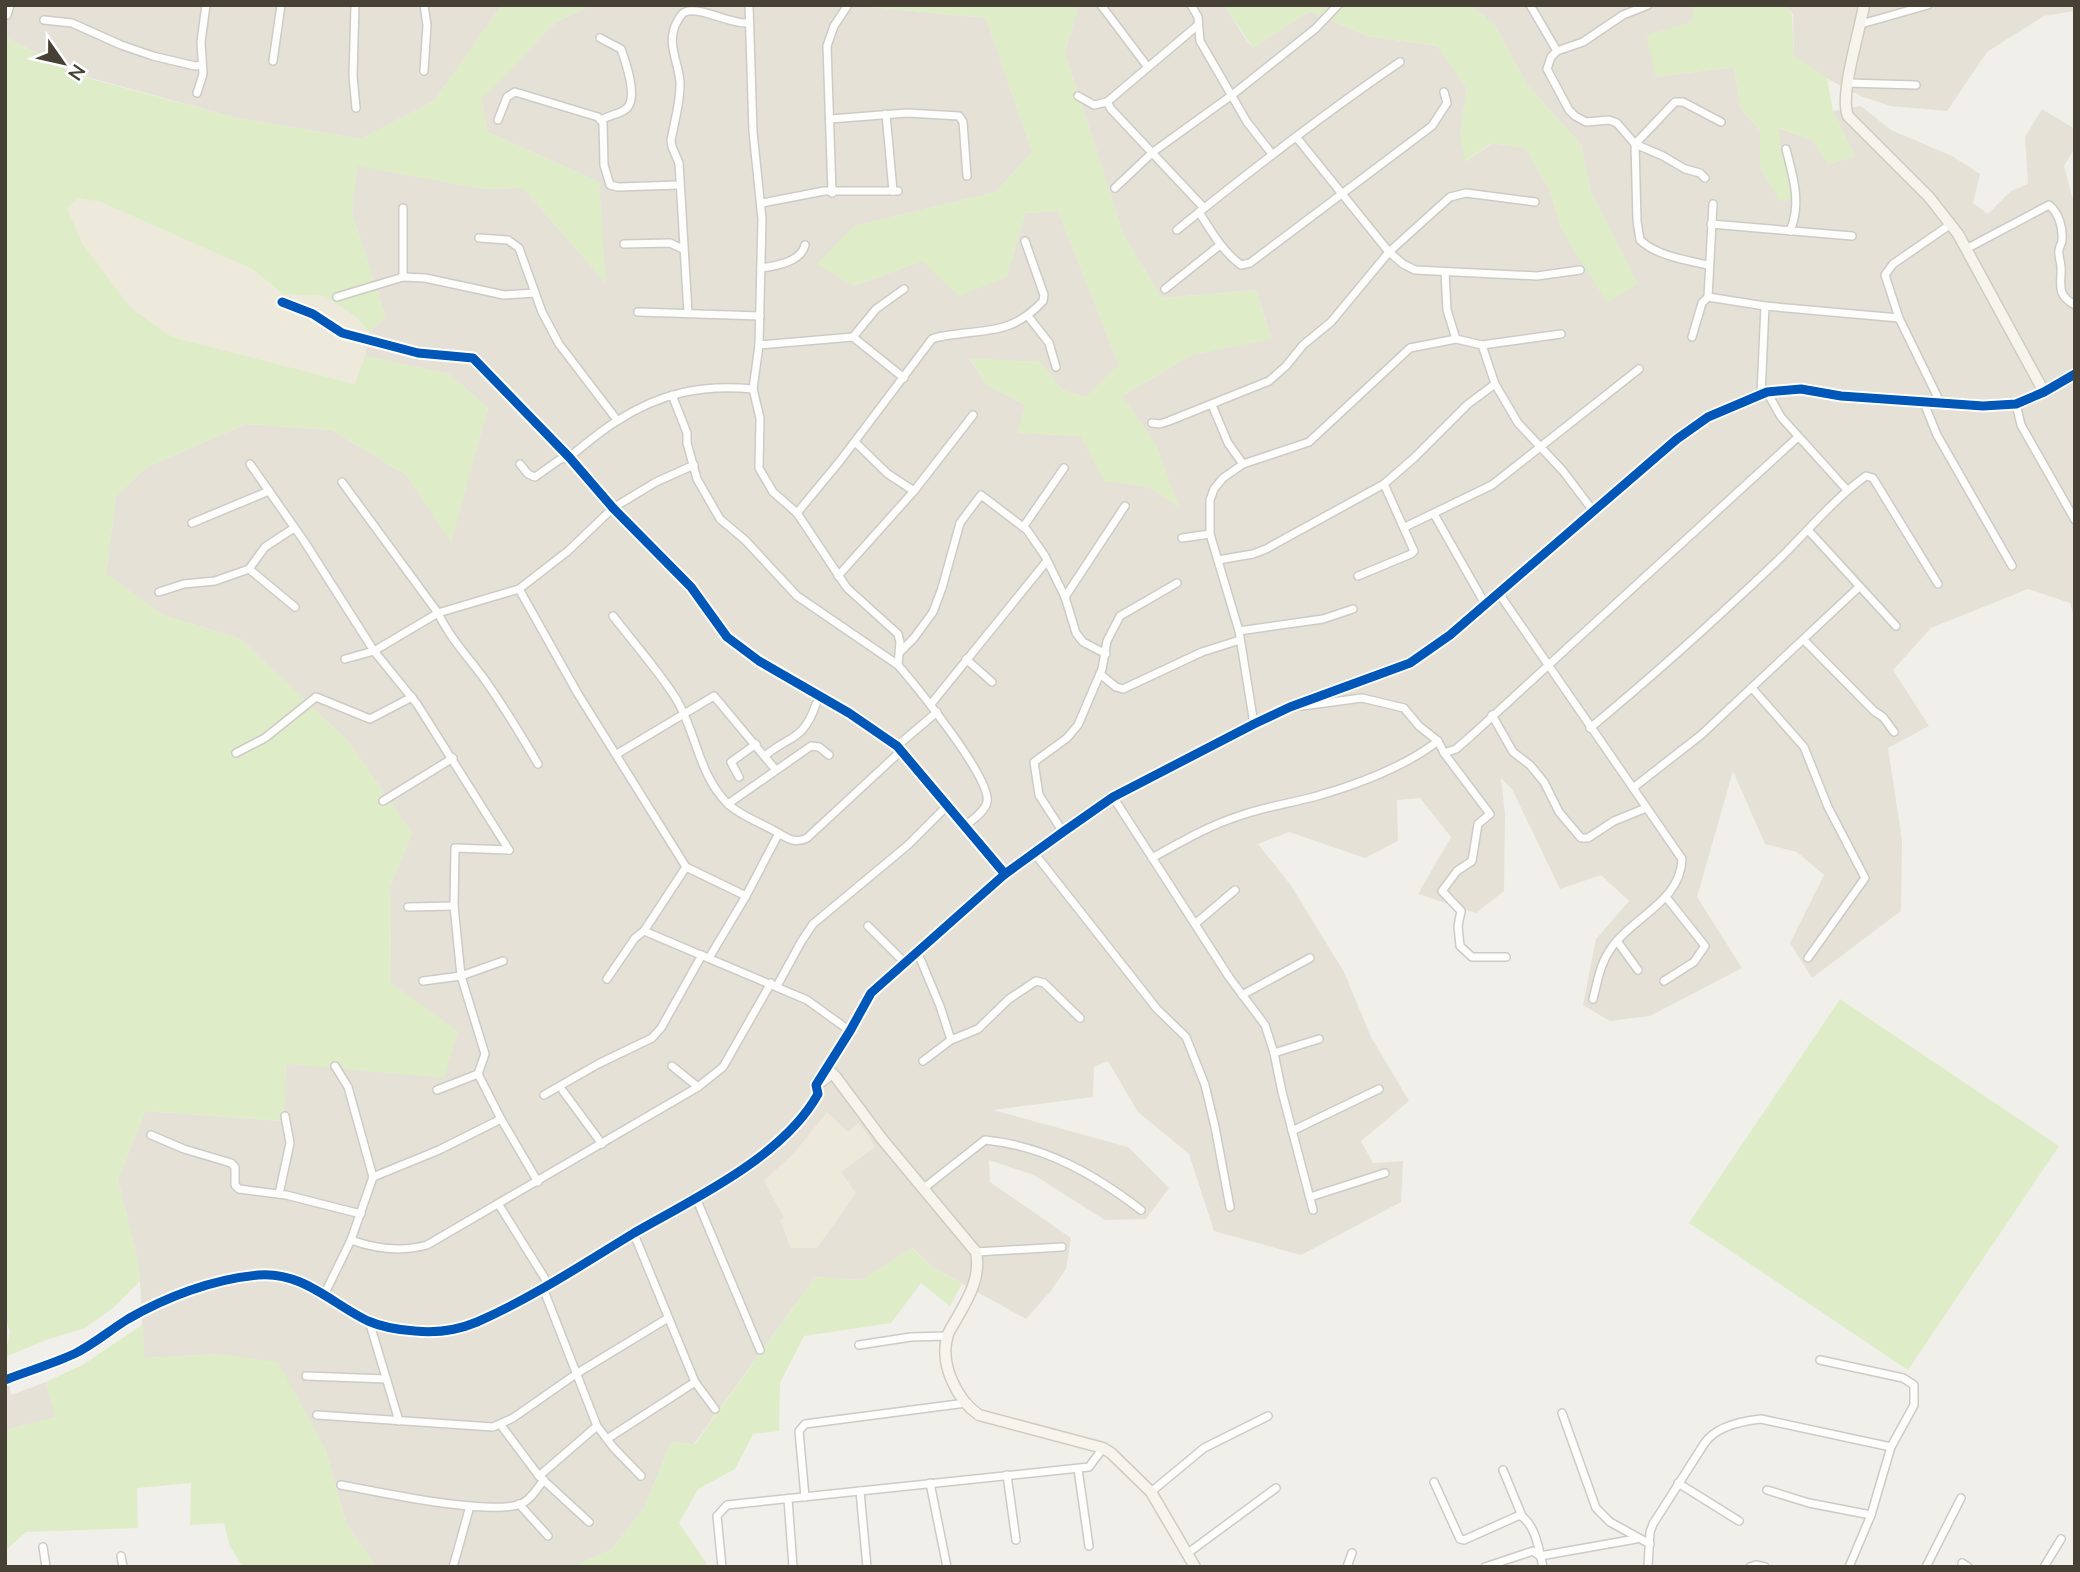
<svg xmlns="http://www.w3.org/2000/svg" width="2080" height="1572" viewBox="0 0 2080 1572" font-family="Mulish,sans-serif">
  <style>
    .residential { fill: #e5e1d7 }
    .education { fill: #eeeadb }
    .green { fill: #deecc8 }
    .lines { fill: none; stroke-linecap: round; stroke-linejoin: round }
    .street-casing { stroke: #cdcbc6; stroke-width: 10 }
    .secondary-casing { stroke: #d0ccc0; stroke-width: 13 }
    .street { stroke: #fdfdfc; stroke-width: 7 }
    .secondary { stroke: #f7f4ee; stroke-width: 10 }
    .cycleway-casing { stroke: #fff; stroke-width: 13 }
    .cycleway { stroke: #0057b8; stroke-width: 9 }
  </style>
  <rect width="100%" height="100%" fill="#f0efea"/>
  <g class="residential">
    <polygon points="5,5 502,5 434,101 360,139 233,117 80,75 5,37"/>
    <polygon points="593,5 851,5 986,18 1032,152 996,192 854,226 853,286 922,261 1007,277 1025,213 1058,211 1119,365 1087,397 1063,391 1040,362 970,359 987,385 1025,405 1018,433 1081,436 1104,480 1149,487 1178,506 1156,445 1122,396 1192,355 1271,338 1256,290 1162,298 1124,236 1065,53 1078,5 1224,5 1245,38 1253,48 1310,11 1367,36 1437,46 1467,88 1460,135 1466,161 1493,143 1524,148 1549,188 1562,231 1638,284 1591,192 1581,145 1527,84 1494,24 1469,5 1694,5 1693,22 1655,77 1734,67 1741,109 1760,130 1760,167 1797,199 1781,151 1778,128 1812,140 1828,164 1855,156 1833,111 1861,106 1891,130 1952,156 1980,174 1973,203 1988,214 2011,191 2028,184 2025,137 2042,109 2072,127 2075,133 2075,148 2064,166 2075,208 2075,620 2070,603 2028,589 1931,628 1893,670 1929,726 1888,748 1902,840 1901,911 1812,978 1790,943 1824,875 1797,852 1765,844 1733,771 1697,897 1742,968 1650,1016 1610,1021 1583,1005 1596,939 1629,901 1601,875 1560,889 1512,789 1501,778 1505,814 1504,891 1476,913 1418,894 1451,837 1420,798 1397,800 1398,841 1365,858 1289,832 1258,844 1290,884 1344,972 1371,1037 1409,1101 1361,1141 1373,1163 1403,1161 1401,1202 1301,1255 1214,1231 1189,1154 1138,1112 1108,1061 1094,1067 1093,1097 993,1110 1128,1147 1169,1188 1146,1219 1105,1220 1034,1175 989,1160 990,1182 1071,1238 1066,1269 1050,1292 1026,1319 932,1267 913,1248 861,1280 815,1277 694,1444 671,1442 644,1508 612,1549 573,1567 377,1567 346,1523 325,1448 220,1354 144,1358 139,1266 118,1180 145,1111 283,1121 286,1063 444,1077 391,983 390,887 412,833 348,741 241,639 163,615 106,574 116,496 147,467 246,424 332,430 406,475 451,541 488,408 449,374 365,356 369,332 386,318 352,214 357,165 482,189 523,188 605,282 599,182 488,132 481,99 556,22"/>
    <polygon points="1786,5 2075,5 2075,11 2044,16 1987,52 1947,111 1891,106 1863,97 1826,78 1794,56 1793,15"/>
    <polygon points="5,1363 11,1395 46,1382 56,1417 5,1430"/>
  </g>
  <g class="education">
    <polygon points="79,198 101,202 252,269 283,294 325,296 356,317 369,332 365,356 356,384 172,337 131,308 82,243 67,208"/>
    <polygon points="827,1112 848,1132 858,1123 867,1133 875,1147 841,1172 856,1193 817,1248 791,1248 780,1220 784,1218 764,1181 795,1152"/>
  </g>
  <g class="green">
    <polygon points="502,5 593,5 556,22 481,100 488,132 599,182 606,283 523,188 482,189 357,166 352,214 386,318 369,332 356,317 325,296 283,294 252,269 101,202 79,198 67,208 82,243 131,308 172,337 355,384 365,356 449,374 488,408 451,542 406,475 332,430 246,424 147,467 116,496 106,574 163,615 241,639 348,741 412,833 390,887 391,983 458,1031 444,1078 286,1064 284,1121 145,1111 118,1180 139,1266 140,1281 113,1308 85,1328 49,1339 5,1357 10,1331 5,1318 5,37 80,76 233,117 360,139 434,101"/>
    <polygon points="851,5 1078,5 1065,53 1124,236 1162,298 1256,290 1271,339 1192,355 1122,396 1156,445 1179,507 1149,487 1104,481 1081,436 1017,433 1025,405 987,385 970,358 1040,362 1062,390 1087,397 1119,365 1058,211 1025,213 1007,277 959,296 922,261 853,286 817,264 854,226 996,192 1032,152 986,18"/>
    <polygon points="1224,5 1469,5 1494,24 1527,84 1581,145 1591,192 1638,284 1607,303 1562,231 1549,188 1524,148 1492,143 1465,161 1460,135 1467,88 1437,46 1367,36 1310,11 1253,48"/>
    <polygon points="1694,5 1786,5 1792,15 1794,56 1827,78 1833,111 1855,156 1828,164 1812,140 1779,128 1781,151 1797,199 1779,201 1760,167 1760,130 1741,109 1734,67 1656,77 1646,35 1692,22"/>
    <polygon points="1840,999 2059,1146 1908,1370 1689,1223"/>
    <polygon points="912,1248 932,1267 962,1284 950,1306 921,1283 891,1323 804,1336 780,1383 779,1431 753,1434 735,1469 698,1489 679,1523 707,1564 705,1567 573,1567 612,1549 644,1508 671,1442 695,1444 815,1277 861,1280"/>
    <polygon points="142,1325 145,1358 220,1354 278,1362 325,1448 346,1523 377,1567 243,1567 230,1546 224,1523 190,1525 191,1483 137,1488 138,1528 26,1532 5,1551 5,1430 55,1417 46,1382 84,1364"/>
  </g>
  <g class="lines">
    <g class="street-casing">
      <g id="street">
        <polyline points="355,5 353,76 356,108"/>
        <path d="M749,5L753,132L762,219L759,345L753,389L760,418L759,468L773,492L797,513L847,588L898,634L900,642L898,665C916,686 992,779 987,802C985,812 972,820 965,826"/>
        <polyline points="1101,5 1147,66"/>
        <polyline points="1191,5 1198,17 1200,41 1247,122 1272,154"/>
        <polyline points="1530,5 1557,51"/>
        <polyline points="1648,5 1623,15 1583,42 1557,51 1551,57 1547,69 1569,110 1575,116 1586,122 1609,120 1617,123 1635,144 1663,156 1685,169 1700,173 1705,178"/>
        <polyline points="7,15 10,5"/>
        <polyline points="44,20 72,23 121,45 153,56 195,66 202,65"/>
        <polyline points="1861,24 1928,5"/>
        <polyline points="1198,25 1107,102 1111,109 1204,208"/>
        <path d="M600,38L621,49C626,63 638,97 627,108C620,115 610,114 602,120"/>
        <polyline points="273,61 281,5"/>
        <polyline points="424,71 427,25 424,5"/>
        <polyline points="1848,83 1916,85"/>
        <polyline points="197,93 203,74 201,42 206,5"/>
        <polyline points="1078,96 1094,105 1107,102"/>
        <polyline points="886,114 893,191"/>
        <polyline points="830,119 907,113 959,116 963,122 967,176"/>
        <polyline points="498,120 507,97 515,92 598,117 603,123 604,165 610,185 618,187 679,185"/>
        <polyline points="1297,138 1389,252 1403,264 1415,270 1537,276 1580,270"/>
        <path d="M1786,149C1793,177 1802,203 1790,231"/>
        <polyline points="1115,188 1153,152 1232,95 1315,29 1338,5"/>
        <polyline points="832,193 827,46 834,26 848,5"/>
        <polyline points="762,203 824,191 898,191"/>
        <path d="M1199,212C1211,231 1223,252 1241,265L1250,263L1432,126L1447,103L1444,92"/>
        <polyline points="1711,224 1852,236"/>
        <path d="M1177,230C1250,171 1323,114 1400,62"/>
        <polyline points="479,238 508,240 519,248 542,312 559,344 617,420"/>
        <polyline points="624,244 670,243 683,249"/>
        <path d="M1966,249L2049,205C2059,213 2063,228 2062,240C2062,244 2059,247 2059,250C2058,256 2061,262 2061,267C2062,284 2055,294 2075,305"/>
        <path d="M1708,265C1686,260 1657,256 1640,240L1637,221L1635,144L1675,102H1683L1721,122"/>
        <path d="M761,268C776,266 801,262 805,245"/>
        <polyline points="1445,272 1447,310 1456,339"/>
        <polyline points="403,277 403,208"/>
        <polyline points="1165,289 1220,245"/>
        <polyline points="337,297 403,277 425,278 504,295 535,293"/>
        <polyline points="1708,297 1765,306 1899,318"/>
        <polyline points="282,302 313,314 342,333 418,353 473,358 569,457 613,508 691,587 727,637 759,661 849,713 897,746 1005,874"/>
        <polyline points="638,312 760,316"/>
        <path d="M688,313L679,163L672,147L671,141C674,122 681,101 680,82C678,59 665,42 678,20C680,17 682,13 685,12C701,6 731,25 748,23"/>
        <polyline points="1028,316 1049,343 1056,367"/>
        <polyline points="853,337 876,309 904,289"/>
        <polyline points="1692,337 1702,303 1708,297 1713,204"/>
        <polyline points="759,345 853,337 904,378"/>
        <polyline points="1482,345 1495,384 1518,423 1563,471 1594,512"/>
        <polyline points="1767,392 1781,417 1847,490"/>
        <polyline points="1761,394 1765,306"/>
        <polyline points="672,395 687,433 687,443 697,479 720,519 745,540 797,596 898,665"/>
        <polyline points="1924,403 1937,435 2012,566"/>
        <polyline points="1941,404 1899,318 1885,275 1893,264 1951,224"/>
        <polyline points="2016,404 2021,425 2075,520"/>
        <polyline points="1212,405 1228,443 1243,464"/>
        <polyline points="1152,423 1160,424 1169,421 1269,381 1286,366 1303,345 1331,322 1389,252 1450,197 1466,193 1535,202"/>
        <polyline points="855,442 888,474 914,491"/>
        <polyline points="250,464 304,541 374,651 417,704 509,850"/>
        <path d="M520,464L528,474L535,477L559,460L569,457C585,445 600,431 617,421C660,393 703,384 753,389"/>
        <path d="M342,482L438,613C450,638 468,657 485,680C504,707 521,735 538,764"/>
        <path d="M797,513L840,461L932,339C942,335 954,335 965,333C999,330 1019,327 1043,301L1044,295L1025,241"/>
        <polyline points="1434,514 1485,604"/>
        <polyline points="192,523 269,491"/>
        <polyline points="1024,526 1064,468"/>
        <polyline points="1405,527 1492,485 1639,369"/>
        <polyline points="1809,531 1896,626"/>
        <polyline points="1182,538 1210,534"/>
        <polyline points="1218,560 1253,554 1266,549 1384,484 1414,458 1468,404 1495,384"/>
        <polyline points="249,569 295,607"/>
        <polyline points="838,576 914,491 973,415"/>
        <polyline points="1358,576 1411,554 1414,551 1384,484"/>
        <polyline points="519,589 578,694 686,867 746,896"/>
        <polyline points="159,592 184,584 215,581 249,569 265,547 294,528"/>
        <path d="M1498,592L1682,859C1681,901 1633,917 1612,947C1600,963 1598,980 1593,999"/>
        <polyline points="1065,597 1125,506"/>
        <path d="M613,616C633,642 657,669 675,697C696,730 698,774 727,803C738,814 758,822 773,830C784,836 794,845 807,838L902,750"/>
        <polyline points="1239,631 1323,619 1353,609"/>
        <polyline points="1804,640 1874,711 1883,717 1894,732"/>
        <polyline points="900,652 914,638 933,612 942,588 960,523 981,495 1027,530 1045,556 1065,597 1076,633 1083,642 1106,654"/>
        <polyline points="345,659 374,651 438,613 519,589 568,551 613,508 656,482 694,465"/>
        <polyline points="966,659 992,682"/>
        <polyline points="1100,674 1116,687 1123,689 1202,652 1240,640"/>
        <polyline points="1752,688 1804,747 1828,807 1865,878 1808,958"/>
        <polyline points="931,704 1046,562"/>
        <polyline points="1302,706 1362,698 1404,708 1419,726 1438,741 1444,753 1490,814 1478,824 1472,861 1457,871 1442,891 1461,911 1458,926 1460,946 1472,957 1506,957"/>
        <polyline points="1492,715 1513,752 1530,765 1544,782 1559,812 1581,838 1588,838 1614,821 1646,808"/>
        <polyline points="1254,724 1239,631 1210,534 1210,500 1214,489 1223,478 1243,464 1309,442 1410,348 1456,339 1482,345 1561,334"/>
        <path d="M1590,728C1653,676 1714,621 1773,565C1804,536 1831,501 1866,476L1873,478L1876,483L1938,584"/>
        <polyline points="897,746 937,712"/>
        <polyline points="236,753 265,738 316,697 370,719 412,697"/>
        <polyline points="1444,753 1456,749 1471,736 1798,437"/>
        <polyline points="617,754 714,696 775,769"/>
        <path d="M765,756C789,735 803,742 816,704"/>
        <polyline points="739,777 731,762 756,744"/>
        <polyline points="1633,788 1701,735 1859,587"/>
        <polyline points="1113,797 1229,977 1265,1025 1274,1053 1282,1092 1313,1210"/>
        <polyline points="383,801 453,758"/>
        <polyline points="728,804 811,746 819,747 829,755"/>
        <polyline points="1063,832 1039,795 1034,762 1067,738 1078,725 1102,669 1107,641 1120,616 1177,583"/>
        <polyline points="509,850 455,848 454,906 461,976 485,1054 478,1074 501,1119 538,1182"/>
        <polyline points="1035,854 1157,1009 1186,1037 1205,1085 1215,1127 1230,1207"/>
        <path d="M1152,858C1181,842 1208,826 1239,816C1265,807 1291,803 1317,796C1359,784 1403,768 1438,741"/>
        <polyline points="408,907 454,906"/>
        <polyline points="1195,924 1235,890"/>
        <polyline points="868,926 904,962"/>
        <polyline points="644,931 807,1000 850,1031"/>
        <polyline points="1617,941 1638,970"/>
        <polyline points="917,951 940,1006 951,1040"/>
        <polyline points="709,958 746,896 779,833"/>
        <polyline points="607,979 635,938 644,931 686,867"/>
        <polyline points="423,981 461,976 503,961"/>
        <polyline points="1664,981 1694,962 1705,946 1666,897"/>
        <polyline points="777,986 801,942 813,924 908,845 948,805"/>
        <polyline points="1242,995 1310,958"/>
        <polyline points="1274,1053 1319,1039"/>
        <polyline points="923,1061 951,1040 978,1029 1009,999 1036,981 1044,983 1080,1018"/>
        <polyline points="335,1066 348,1087 373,1177"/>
        <polyline points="672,1066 698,1087"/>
        <polyline points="437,1090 478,1074"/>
        <polyline points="563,1091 602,1144"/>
        <polyline points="544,1095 598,1064 652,1038 661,1028 702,955"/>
        <polyline points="1292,1131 1379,1089"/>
        <polyline points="151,1135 184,1149 231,1163 235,1167 235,1185 239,1189 286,1195 361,1214"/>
        <path d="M924,1188L985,1140C1045,1146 1094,1174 1141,1210"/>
        <polyline points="279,1194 290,1143 285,1116"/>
        <polyline points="1310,1197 1385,1173"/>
        <polyline points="696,1198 760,1350"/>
        <polyline points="499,1205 549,1285"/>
        <polyline points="634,1234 695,1382 715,1409"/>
        <path d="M351,1240C376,1249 402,1252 427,1245L698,1087L723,1067L771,983"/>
        <polyline points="976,1252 1062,1247"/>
        <polyline points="543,1288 597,1426 613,1447 641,1476"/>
        <polyline points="324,1295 351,1240 373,1177 439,1150 501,1119"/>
        <polyline points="369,1321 399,1421"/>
        <polyline points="859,1345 911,1337 947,1336"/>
        <polyline points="1820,1360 1903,1378 1914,1385 1914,1405 1891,1447 1871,1515 1849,1567"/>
        <polyline points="306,1376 386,1379"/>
        <polyline points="1562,1413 1596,1508 1610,1522 1650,1544"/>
        <polyline points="317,1415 493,1427 513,1418 576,1374 668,1318"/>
        <polyline points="500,1424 539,1476 589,1522"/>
        <polyline points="607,1439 695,1382"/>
        <polyline points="1078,1469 1089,1546"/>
        <polyline points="1503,1470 1522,1516"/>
        <polyline points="1007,1475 1016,1540"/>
        <polyline points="539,1476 597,1426"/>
        <path d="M1434,1482L1460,1539L1464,1540L1520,1515C1536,1525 1539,1550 1543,1567"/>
        <polyline points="930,1483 947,1567"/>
        <polyline points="1678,1483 1739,1521"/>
        <path d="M341,1485C380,1492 488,1516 521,1504C531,1500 537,1488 544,1480"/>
        <polyline points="1767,1490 1809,1503 1871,1515"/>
        <polyline points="860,1491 867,1567"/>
        <polyline points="1151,1492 1204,1448 1268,1416"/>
        <polyline points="805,1497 799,1431 805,1424 966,1403"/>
        <polyline points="788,1499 793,1567"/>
        <polyline points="519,1504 548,1536"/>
        <polyline points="43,1547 46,1567"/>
        <polyline points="1188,1553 1276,1488"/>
        <polyline points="121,1556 123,1567"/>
        <polyline points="1962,1563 1968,1567"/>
        <polyline points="453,1567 470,1506"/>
        <polyline points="722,1567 717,1516 727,1505 1089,1467 1103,1448"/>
        <polyline points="1347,1567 1352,1553"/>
        <polyline points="1485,1567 1533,1551 1540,1556 1636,1539"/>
        <path d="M1648,1567L1650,1532L1653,1524L1704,1444C1715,1427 1742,1421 1761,1419L1891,1447"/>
        <polyline points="1750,1567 1756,1565 1765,1567"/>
        <polyline points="1926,1567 1961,1498"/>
        <polyline points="2044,1567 2061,1539"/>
      </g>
    </g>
    <g class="secondary-casing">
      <g id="secondary">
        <path d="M1864,5C1860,31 1839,96 1848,116L1929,197L1958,234L2044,392"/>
        <path d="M822,1081L832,1073L835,1076L882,1139L976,1252C981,1277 969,1297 957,1318C954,1324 948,1331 947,1338C940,1365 957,1400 979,1415L1103,1448L1111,1453L1151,1492L1195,1567"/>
        <path d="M5,1380C28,1371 52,1364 74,1354C93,1345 110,1330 128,1319C166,1297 213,1279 258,1275C302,1271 331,1303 368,1321C382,1327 399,1330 415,1331C435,1333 458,1330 477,1322C532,1298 583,1264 634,1233C695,1198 783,1157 818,1094L816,1085L850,1031L871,993L1005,874L1063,832L1113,797L1254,724L1290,707L1410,663L1450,635L1677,439L1708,417L1767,392L1801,389L1841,396L1983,406L2016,404L2044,392L2075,374"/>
      </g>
    </g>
    <use href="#street" class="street"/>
    <use href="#secondary" class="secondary"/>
    <g class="cycleway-casing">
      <g id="cycleway">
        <polyline points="282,302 313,314 342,333 418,353 473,358 569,457 613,508 691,587 727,637 759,661 849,713 897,746 1005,874"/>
        <path d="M5,1380C28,1371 52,1364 74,1354C93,1345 110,1330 128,1319C166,1297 213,1279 258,1275C302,1271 331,1303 368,1321C382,1327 399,1330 415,1331C435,1333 458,1330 477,1322C532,1298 583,1264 634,1233C695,1198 783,1157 818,1094L816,1085L850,1031L871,993L1005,874L1063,832L1113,797L1254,724L1290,707L1410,663L1450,635L1677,439L1708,417L1767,392L1801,389L1841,396L1983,406L2016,404L2044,392L2075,374"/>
      </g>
    </g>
    <use href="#cycleway" class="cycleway"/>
  </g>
  <rect width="2080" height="1572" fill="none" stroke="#474035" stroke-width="14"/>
  <g transform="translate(63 63) rotate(124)" stroke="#ffffff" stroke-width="5" paint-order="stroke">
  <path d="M0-5L12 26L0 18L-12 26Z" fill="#474035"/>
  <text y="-10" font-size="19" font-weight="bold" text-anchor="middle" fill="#474035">N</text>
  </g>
</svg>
